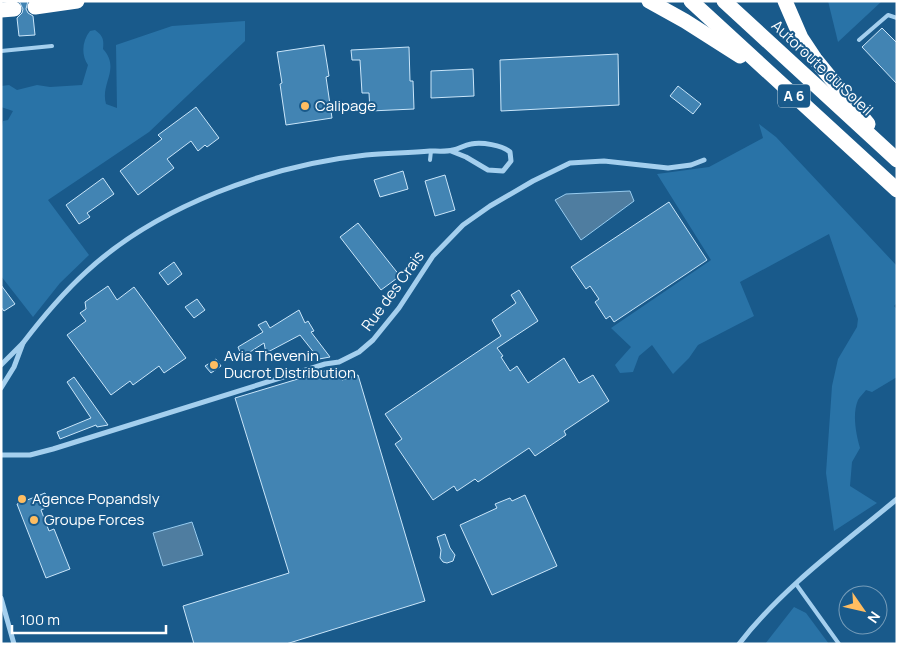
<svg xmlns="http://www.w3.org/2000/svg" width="898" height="645" viewBox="0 0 898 645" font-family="Manrope,sans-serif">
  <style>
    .green { fill: #2973a7 }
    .water { fill: #4f7da0; stroke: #97ccf0 }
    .building { fill: #4284b3; stroke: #cae6fa }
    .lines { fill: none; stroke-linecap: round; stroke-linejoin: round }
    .lane { stroke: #a4cfee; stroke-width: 4 }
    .street { stroke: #a4cfee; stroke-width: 5 }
    .highway { stroke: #fff; stroke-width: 15 }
    .poi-dot { fill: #ffbd61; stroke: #195a8b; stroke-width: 2 }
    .labels { text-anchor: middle; stroke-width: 4; stroke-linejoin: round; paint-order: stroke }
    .shield { fill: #195a8b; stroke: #bacedc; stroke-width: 1 }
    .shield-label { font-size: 14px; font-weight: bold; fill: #fff }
    .street-label { font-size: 15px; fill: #fff; stroke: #195a8b }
    .poi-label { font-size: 15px; fill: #fff; stroke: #195a8b; text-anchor: start }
  </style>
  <rect width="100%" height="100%" fill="#195a8b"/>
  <g class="green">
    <polygon points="828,1 882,1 838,42"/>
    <path d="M245,21V41L149,132L48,200L89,255L60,283L33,317L1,276V132L3,121L8,120L13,111L1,107V86L9,85L17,90L37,85L50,87L82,85L88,65C81,55 82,41 90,31L95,30C103,36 104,39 103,49C121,69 100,83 106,104L117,108L116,45L172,26Z"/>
    <path d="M759,124L776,137L897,266V303L894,306L897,309V377L872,392L866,390C864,393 860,396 858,400C852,414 856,434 860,448L852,462L850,486L877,503L834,531L826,473L832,386L838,359L857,327L858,319L829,234L740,282L754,316L698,345L689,358L673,374L652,345L639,356L633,372L620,373L615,365L631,347L611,328L711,260L657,174L709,167L763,138Z"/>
    <polygon points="794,607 806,613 829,644 765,644"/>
  </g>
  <g class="water">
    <polygon points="630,191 634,201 581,240 555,200 566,194"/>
    <polygon points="192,522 203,555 163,566 153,533"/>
  </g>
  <g class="building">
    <polygon points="19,1 28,1 26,9 28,13 33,16 35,35 19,36 17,18 22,13 23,9"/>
    <polygon points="882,28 897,43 897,84 862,47"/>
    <polygon points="324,45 329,76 326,77 332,118 286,125 280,84 282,83 277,52"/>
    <polygon points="409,47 410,81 413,81 414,109 370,111 369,93 362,93 360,60 352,60 351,50"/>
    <polygon points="618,54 619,105 501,111 500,60"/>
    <polygon points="473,69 474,96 431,98 431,71"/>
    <polygon points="678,86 701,104 693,114 670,96"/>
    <polygon points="196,107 219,138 207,147 205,145 198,151 191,141 167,159 174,168 138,195 120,171 162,139 158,135"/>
    <polygon points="403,171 408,189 380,197 374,180"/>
    <polygon points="445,175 455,210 435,216 425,181"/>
    <polygon points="103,178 114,194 87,213 90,217 79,224 66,205"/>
    <polygon points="669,202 707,260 614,322 610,316 606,319 595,302 599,299 590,286 586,289 571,267"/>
    <polygon points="358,223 400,276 381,290 340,237"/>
    <polygon points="174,262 182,274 168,285 159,273"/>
    <polygon points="1,285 15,304 4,311 1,307"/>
    <polygon points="108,286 117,300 134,287 186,358 164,373 159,366 133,385 130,381 111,395 67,335 86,321 80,313 86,309 85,302"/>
    <polygon points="519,290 538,321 497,348 503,356 501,357 510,371 517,366 528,383 564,358 579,383 593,375 609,401 564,431 566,435 535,456 529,448 478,482 475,479 457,491 454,486 433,500 395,444 402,439 385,414 501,336 492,320 516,303 511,295"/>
    <polygon points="197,299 205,310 194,318 185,307"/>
    <polygon points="299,310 305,323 308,321 314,331 311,332 330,357 319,359 300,335 266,353 264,343 242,357 238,347 263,332 258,325 266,321 270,328"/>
    <polygon points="216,359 221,366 211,373 205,366"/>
    <polygon points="331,369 333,376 340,374 342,380 358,375 425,601 286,644 194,644 183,606 289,573 235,398"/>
    <polygon points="74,377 108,425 97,427 96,425 60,439 57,432 91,418 67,382"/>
    <polygon points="45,493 50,506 41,510 49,531 54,529 70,569 46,578 17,504"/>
    <polygon points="525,495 557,566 492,595 460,525 497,508 495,504 510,498 512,501"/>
    <polygon points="445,534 450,548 455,555 453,561 447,563 443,562 440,558 441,550 437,537"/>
  </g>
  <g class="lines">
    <g class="lane">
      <polyline points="859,40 888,15 897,18"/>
      <polyline points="1,51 52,46"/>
      <polyline points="430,160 431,151"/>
      <polyline points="796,584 839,644"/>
    </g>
    <g class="street">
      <path d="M23,343C42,318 62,294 86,272C157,206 270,165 366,155C387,153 409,153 430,151C437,151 446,152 453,150C459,149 464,145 471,144C482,142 502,145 510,152L511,161L503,171L488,170L466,157L451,151"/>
      <polyline points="1,365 23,343 14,367 1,388"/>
      <polyline points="1,455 30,455 53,449 325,364 339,362 359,352 373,340 399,308 433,256 463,225 490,206 533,181 570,163 604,161 668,168 691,165 704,160"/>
      <polyline points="1,598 14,644"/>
      <path d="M739,644C782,588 843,544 897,499"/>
    </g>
    <g class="highway">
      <polyline points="649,1 685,21 740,56"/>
      <polyline points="691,1 897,190"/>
      <polyline points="724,1 897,160"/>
      <polyline points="785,1 801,38 815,59 868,124"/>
      <polyline points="35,7 77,1"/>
      <polyline points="1,10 14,9"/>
    </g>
  </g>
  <g class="poi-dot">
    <circle cx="305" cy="106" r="5"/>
    <circle cx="214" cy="365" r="5"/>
    <circle cx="22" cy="499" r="5"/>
    <circle cx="34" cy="520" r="5"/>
  </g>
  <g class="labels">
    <rect class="shield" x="778" y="84.5" width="32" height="23" rx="4"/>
    <g class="shield-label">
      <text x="794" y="101">A 6</text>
    </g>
    <g class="street-label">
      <text transform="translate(822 68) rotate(43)" y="5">Autoroute du Soleil</text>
      <text transform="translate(393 291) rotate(-54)" y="5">Rue des Crais</text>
    </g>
    <g class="poi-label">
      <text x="315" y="111">Calipage</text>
      <text x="224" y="361">Avia Thevenin<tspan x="224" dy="17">Ducrot Distribution</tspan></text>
      <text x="32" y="504">Agence Popandsly</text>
      <text x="44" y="525">Groupe Forces</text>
    </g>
  </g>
  <rect width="898" height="645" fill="none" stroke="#ffffff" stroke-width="5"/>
  <g transform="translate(863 610) rotate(124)"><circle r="24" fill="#195a8b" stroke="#759cb9"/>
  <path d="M0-4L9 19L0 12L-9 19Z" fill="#ffbd61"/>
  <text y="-8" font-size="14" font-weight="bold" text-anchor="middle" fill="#ffffff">N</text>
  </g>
  <path d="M12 625v8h154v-8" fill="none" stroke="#ffffff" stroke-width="2.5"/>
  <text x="20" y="625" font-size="15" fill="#ffffff" stroke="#195a8b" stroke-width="4" paint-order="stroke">100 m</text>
</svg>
